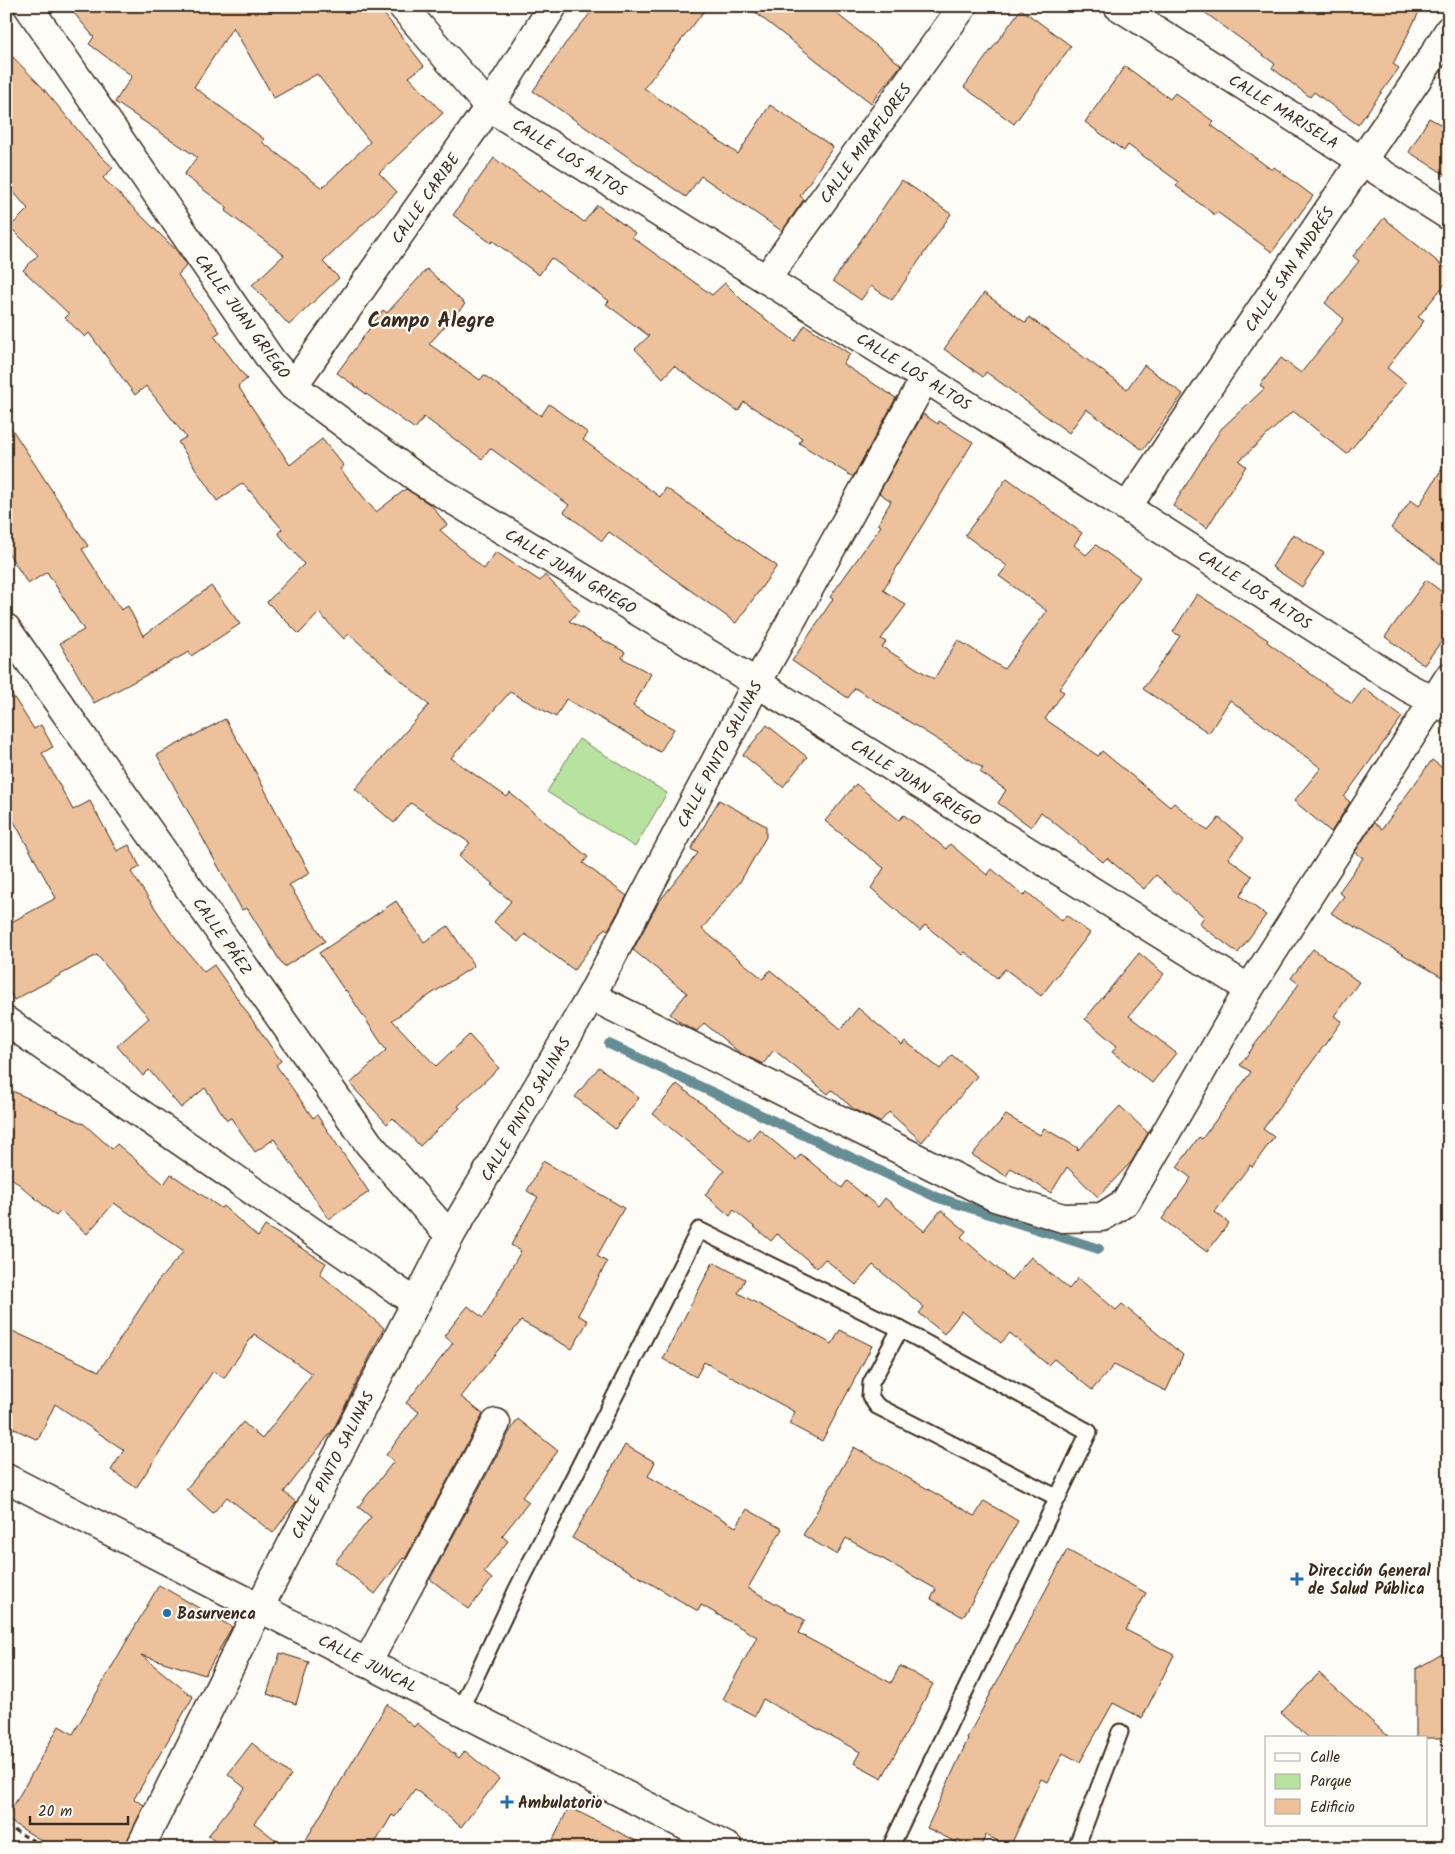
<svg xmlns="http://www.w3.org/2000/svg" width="1455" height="1854" viewBox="0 0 1455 1854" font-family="Kalam,sans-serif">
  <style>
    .green { fill: #b7e2a0; stroke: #79865f }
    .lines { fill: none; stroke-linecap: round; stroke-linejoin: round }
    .stream { stroke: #668c94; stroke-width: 10 }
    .building { fill: #edc19c; stroke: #3b2a1e; fill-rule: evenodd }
    .lane-casing { stroke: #3b2a1e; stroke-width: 19 }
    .street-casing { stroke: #3b2a1e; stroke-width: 31 }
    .path { stroke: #3b2a1e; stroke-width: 3; stroke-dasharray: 5 4; stroke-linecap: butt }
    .lane { stroke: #fdfcf7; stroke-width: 15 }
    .street { stroke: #fdfcf7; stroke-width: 28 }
    .poi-dot { fill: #1f6fb2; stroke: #fdfcf7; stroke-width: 2 }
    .labels { text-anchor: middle; stroke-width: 4.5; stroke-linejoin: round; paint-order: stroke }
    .street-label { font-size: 16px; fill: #3b2a1e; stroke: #fdfcf7 }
    .poi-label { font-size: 16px; font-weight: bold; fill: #3b2a1e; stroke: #fdfcf7; text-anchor: start }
    .district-label { font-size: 21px; font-weight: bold; fill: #3b2a1e; stroke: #fdfcf7 }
  </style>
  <rect width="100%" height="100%" fill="#fdfcf7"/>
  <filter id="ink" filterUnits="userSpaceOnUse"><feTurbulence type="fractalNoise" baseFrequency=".02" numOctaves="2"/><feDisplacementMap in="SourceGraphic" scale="10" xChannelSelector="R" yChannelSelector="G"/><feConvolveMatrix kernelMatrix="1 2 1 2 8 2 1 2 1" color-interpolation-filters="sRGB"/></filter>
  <g filter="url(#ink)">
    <polygon class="green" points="579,739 667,793 635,847 547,792"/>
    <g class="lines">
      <polyline class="stream" points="609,1044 936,1197 1099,1249"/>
    </g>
    <g class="building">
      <path d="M68,6H378L424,66L409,77L443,113L379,173L397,192L323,262L339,278L289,325L252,285L284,255L225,211L228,208L184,175L197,157L115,102L132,76L89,44L94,37ZM233,27L274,98L317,74L370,142L322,188L262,142L264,139L194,87Z"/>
      <polygon points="596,6 708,6 644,88 738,154 770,105 833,147 800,196 804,199 782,231 701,176 686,197 533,91 565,44"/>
      <polygon points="747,6 827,6 901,65 871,103"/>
      <polygon points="1196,6 1422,6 1393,64 1399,68 1358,125 1314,92 1310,97 1272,68 1275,64"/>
      <polygon points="1021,9 1071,46 1014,124 964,87"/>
      <polygon points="6,50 42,87 92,147 113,168 103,178 176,250 187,265 178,275 220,332 214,336 247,379 238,386 290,465 322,439 344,466 340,469 376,512 406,489 431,505 447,525 440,530 484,569 496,552 540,581 545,575 580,611 569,621 625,652 622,658 651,674 633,706 674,729 660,752 566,699 556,717 510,692 451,758 507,797 510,793 588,857 583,863 627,896 608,930 605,928 574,970 525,934 518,942 494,922 511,901 491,885 493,884 459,856 470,843 411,803 394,823 355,789 429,705 349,634 344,639 319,613 299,634 267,602 304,564 278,533 282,529 243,483 217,501 178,442 186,437 146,386 135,395 89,333 85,337 65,318 69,314 23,270 38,255 10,227 28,209 6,183"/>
      <polygon points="1125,66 1170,99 1175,93 1214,122 1211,125 1272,170 1274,167 1313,196 1272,252 1217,212 1215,215 1176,186 1179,182 1128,145 1124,151 1085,122"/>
      <polygon points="1429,118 1449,129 1449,177 1409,152"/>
      <polygon points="494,158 539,192 541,190 584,222 597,205 635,233 632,237 712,295 725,283 748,306 795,341 805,325 850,354 843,364 896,398 853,477 799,443 802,438 744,402 738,411 674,366 663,378 635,349 649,336 606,304 609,301 551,258 539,275 493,241 491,243 453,215"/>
      <polygon points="902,180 951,214 892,300 871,286 861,300 833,281"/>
      <polygon points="1384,218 1449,271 1449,279 1418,317 1424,321 1387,368 1406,383 1347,454 1293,411 1239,461 1246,466 1207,528 1173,506 1221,429 1264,389 1260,385 1281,358 1301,373 1344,319 1325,303 1359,261 1353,256"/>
      <polygon points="427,269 465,304 429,344 480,380 484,375 541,416 549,404 588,433 583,440 660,497 666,488 777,566 736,623 609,532 602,541 564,512 569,505 490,448 482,459 424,417 415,429 337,373 383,310 387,313"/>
      <polygon points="984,293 1026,323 1029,317 1127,389 1144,365 1183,394 1143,450 1086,409 1069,433 986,372 983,377 944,349"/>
      <polygon points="923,414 938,424 939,421 973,442 883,590 906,605 881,639 886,642 882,647 934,679 958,640 1004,669 1047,611 999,576 1007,566 965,535 1007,478 1082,533 1074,545 1086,555 1096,545 1140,577 1059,689 1064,692 1045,719 1098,756 1102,751 1170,807 1174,803 1208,831 1219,818 1244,838 1228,858 1252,876 1240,896 1266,915 1238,953 1199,924 1204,917 1156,875 1144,889 1107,858 1103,862 1041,812 1031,827 998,803 1006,790 980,772 983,768 855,688 848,698 792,661 833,599 830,597 881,526 878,524 891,501 879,493"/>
      <polygon points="6,420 88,546 82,549 121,610 128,606 143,636 211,586 240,624 191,656 189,652 94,703 60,643 84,630 47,572 28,584 6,549"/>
      <polygon points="1449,457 1449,570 1391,528 1411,500 1419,506"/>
      <polygon points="1293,534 1324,553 1302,587 1272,567"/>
      <polygon points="1426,580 1449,597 1449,631 1424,665 1385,637"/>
      <polygon points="1197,594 1268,640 1267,642 1352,704 1364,688 1402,717 1344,797 1350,802 1331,832 1294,801 1321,768 1230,700 1209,733 1143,689 1180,636 1173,632"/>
      <polygon points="6,685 34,729 41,725 53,747 42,753 73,810 90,801 117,851 129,845 140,867 131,872 171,932 204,972 214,965 281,1061 276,1065 313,1118 317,1115 369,1192 329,1219 274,1139 255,1152 231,1118 227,1120 205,1088 181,1108 149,1070 143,1076 117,1046 149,1018 97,955 14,1000 6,985 6,925 56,898 6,807"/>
      <polygon points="225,719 252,765 297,852 298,851 310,873 289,885 325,941 284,967 247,908 242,910 157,755"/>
      <polygon points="767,725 807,757 783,787 743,755"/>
      <polygon points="1432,760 1449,773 1449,981 1331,913 1344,896 1339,892 1363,858 1355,852 1374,823 1382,829"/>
      <polygon points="856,784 899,820 904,815 946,849 950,844 987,875 992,869 1023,896 1027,892 1062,921 1066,915 1090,933 1041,996 1005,969 997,978 965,952 962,955 925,925 920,931 871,888 884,868 825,821"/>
      <polygon points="719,800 766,826 766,837 740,882 702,929 763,979 770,970 841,1029 858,1008 902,1045 905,1041 940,1069 952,1055 977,1076 922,1142 889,1112 880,1122 855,1110 832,1090 828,1094 774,1050 763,1064 740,1053 704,1023 697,1031 683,1024 670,1014 687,993 633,950 658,903 698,853 691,849"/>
      <polygon points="396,901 424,942 448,926 474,966 392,1020 436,1066 469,1035 499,1068 458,1106 460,1108 420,1146 393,1118 387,1124 350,1084 386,1050 346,990 345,991 319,953"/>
      <polygon points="1313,949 1359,982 1334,1016 1342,1021 1263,1129 1274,1137 1252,1167 1250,1165 1215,1212 1229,1223 1207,1252 1162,1219 1191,1178 1177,1167 1199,1137 1202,1139 1251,1072 1240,1065 1299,984 1291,978"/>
      <polygon points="1139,953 1164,974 1129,1016 1176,1053 1152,1083 1112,1052 1117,1046 1085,1019"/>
      <polygon points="599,1067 639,1098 615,1129 575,1097"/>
      <polygon points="677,1084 749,1141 759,1129 796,1160 801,1154 842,1188 847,1181 878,1207 885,1198 924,1231 941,1210 966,1231 961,1237 1011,1280 1031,1257 1069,1289 1078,1278 1116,1310 1122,1304 1183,1355 1166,1391 1114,1365 1092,1390 1054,1359 1048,1365 1010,1333 1001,1343 962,1311 944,1334 919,1313 924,1307 873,1265 856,1285 825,1259 817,1268 777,1234 771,1241 734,1210 730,1216 705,1195 724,1171 653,1114"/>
      <polygon points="6,1088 84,1124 112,1149 117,1144 164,1184 171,1174 221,1208 223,1206 258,1237 265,1226 326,1263 320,1274 384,1328 333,1430 284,1492 296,1502 273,1533 227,1497 213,1513 186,1489 243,1422 262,1439 312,1374 254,1334 224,1378 213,1371 136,1488 111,1470 124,1450 55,1404 38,1440 6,1425 6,1328 99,1371 158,1281 184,1251 114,1203 87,1234 61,1211 56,1216 6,1173"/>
      <polygon points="1120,1106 1148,1133 1132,1161 1098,1197 1067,1167 1051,1193 1011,1168 1006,1176 972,1155 1006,1115 1040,1135 1044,1128 1078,1148 1077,1151"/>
      <polygon points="543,1161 624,1208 597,1256 607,1262 578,1315 588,1321 572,1349 521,1321 461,1397 483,1414 405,1559 403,1558 375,1594 335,1562 371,1517 358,1507 394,1461 386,1455 419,1412 406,1403 453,1343 444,1336 468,1306 483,1318 521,1251 511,1245 538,1197 527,1191"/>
      <polygon points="713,1262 745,1279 738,1293 832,1344 840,1330 872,1346 822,1441 789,1424 795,1412 704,1362 696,1377 663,1359"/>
      <polygon points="518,1419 558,1451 522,1497 529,1502 502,1536 508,1541 484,1572 492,1579 469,1609 430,1579 510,1431"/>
      <polygon points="625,1445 655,1462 648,1476 736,1527 747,1509 782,1529 748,1588 805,1620 798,1633 891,1683 900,1666 933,1684 882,1778 854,1763 860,1752 763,1699 755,1716 723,1699 757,1637 701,1605 698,1611 572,1538"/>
      <polygon points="854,1447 975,1516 984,1501 1018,1521 963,1617 931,1599 936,1589 846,1538 837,1555 803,1535"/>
      <polygon points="1067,1550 1146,1593 1126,1630 1174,1655 1142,1718 1113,1703 1080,1762 1063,1753 1048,1782 1041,1779 1010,1847 986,1835 980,1848 968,1848 927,1828 968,1739 967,1738"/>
      <polygon points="159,1585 232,1627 205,1675 141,1655 193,1697 134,1799 144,1805 124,1848 54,1848 6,1819 59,1726 73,1734"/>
      <polygon points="1449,1650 1449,1738 1416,1738 1416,1669"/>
      <polygon points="280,1653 309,1662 296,1704 267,1694"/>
      <polygon points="1319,1673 1390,1738 1309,1738 1281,1713"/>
      <polygon points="387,1704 414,1727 417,1723 459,1758 465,1751 499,1779 461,1827 415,1789 395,1817 392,1815 372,1848 301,1848"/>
      <polygon points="252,1743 291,1775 254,1823 286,1848 224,1848 208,1836 245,1788 228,1774"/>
      <polygon points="569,1807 650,1848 549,1848"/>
    </g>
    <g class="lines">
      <g class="lane-casing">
        <g id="lane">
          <polyline points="900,1329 871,1383 870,1396 877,1406 1058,1498"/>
          <polyline points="460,1710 516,1591 699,1230 900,1329 1089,1432 890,1848"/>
          <polyline points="1076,1848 1120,1732"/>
        </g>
      </g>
      <g class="street-casing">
        <g id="street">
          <polyline points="28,6 271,360 293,386 420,480 757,683 1249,989"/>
          <polyline points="402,6 489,107 925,378 1407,687 1449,709"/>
          <polyline points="1118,6 1449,216"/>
          <polyline points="766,279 963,6"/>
          <polyline points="293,386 489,107 553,6"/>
          <polyline points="1127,507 1433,56 1449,30"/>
          <polyline points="6,628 369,1144 450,1236"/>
          <polyline points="591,996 995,1197 1063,1218 1102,1217 1126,1202 1249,989 1449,677"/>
          <polyline points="6,1021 416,1303"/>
          <polyline points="6,1478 729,1848"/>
          <polyline points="367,1663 496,1423"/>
          <polyline points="140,1848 259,1608 450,1236 591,996 757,683 925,378"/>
        </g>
      </g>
      <polyline class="path" points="6,1826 47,1848"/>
      <use href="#lane" class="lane"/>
      <use href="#street" class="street"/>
    </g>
  </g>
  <g class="poi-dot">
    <path d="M1294.5 1571.5h5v5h5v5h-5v5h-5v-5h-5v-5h5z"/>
    <circle cx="167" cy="1613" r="5"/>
    <path d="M504.5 1794.5h5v5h5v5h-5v5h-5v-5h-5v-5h5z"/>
  </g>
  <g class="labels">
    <g class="street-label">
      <text transform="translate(1284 111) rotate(32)" y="6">CALLE MARISELA</text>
      <text transform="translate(865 143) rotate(-54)" y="6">CALLE MIRAFLORES</text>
      <text transform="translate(570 157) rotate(32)" y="6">CALLE LOS ALTOS</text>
      <text transform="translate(425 198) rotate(-55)" y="6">CALLE CARIBE</text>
      <text transform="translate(1289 269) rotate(-56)" y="6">CALLE SAN ANDRÉS</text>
      <text transform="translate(243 316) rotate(54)" y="6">CALLE JUAN GRIEGO</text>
      <text transform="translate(914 371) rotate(32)" y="6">CALLE LOS ALTOS</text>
      <text transform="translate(571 571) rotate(31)" y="6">CALLE JUAN GRIEGO</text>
      <text transform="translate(1255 589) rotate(33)" y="6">CALLE LOS ALTOS</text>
      <text transform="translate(719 754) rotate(-62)" y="6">CALLE PINTO SALINAS</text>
      <text transform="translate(916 782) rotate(32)" y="6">CALLE JUAN GRIEGO</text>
      <text transform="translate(223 936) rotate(55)" y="6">CALLE PÁEZ</text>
      <text transform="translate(525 1109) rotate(-60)" y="6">CALLE PINTO SALINAS</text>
      <text transform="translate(332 1465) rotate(-63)" y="6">CALLE PINTO SALINAS</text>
      <text transform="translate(368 1663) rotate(27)" y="6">CALLE JUNCAL</text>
    </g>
    <g class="poi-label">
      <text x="1308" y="1576">Dirección General<tspan x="1308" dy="18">de Salud Pública</tspan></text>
      <text x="177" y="1619">Basurvenca</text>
      <text x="518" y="1808">Ambulatorio</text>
    </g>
    <g class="district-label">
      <text x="431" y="327">Campo Alegre</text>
    </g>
  </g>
  <rect width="1455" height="1854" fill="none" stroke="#fdfcf7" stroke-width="25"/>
  <rect x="12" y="12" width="1430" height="1829" fill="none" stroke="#3b2a1e" stroke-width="2" filter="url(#ink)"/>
  <rect x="1265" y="1736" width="162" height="90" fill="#fdfcf7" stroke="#afa8a0"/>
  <rect x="1275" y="1753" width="25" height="8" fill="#fdfcf7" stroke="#afa8a0"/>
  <text x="1310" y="1762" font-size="15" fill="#3b2a1e">Calle</text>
  <rect x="1275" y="1774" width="25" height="15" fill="#b7e2a0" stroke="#afa8a0"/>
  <text x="1310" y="1786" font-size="15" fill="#3b2a1e">Parque</text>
  <rect x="1275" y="1799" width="25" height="15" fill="#edc19c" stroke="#afa8a0"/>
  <text x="1310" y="1812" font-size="15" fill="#3b2a1e">Edificio</text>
  <path d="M30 1816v8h98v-8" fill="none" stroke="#3b2a1e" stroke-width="2.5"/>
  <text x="38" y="1816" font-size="15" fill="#3b2a1e" stroke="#fdfcf7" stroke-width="4" paint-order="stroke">20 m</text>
</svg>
